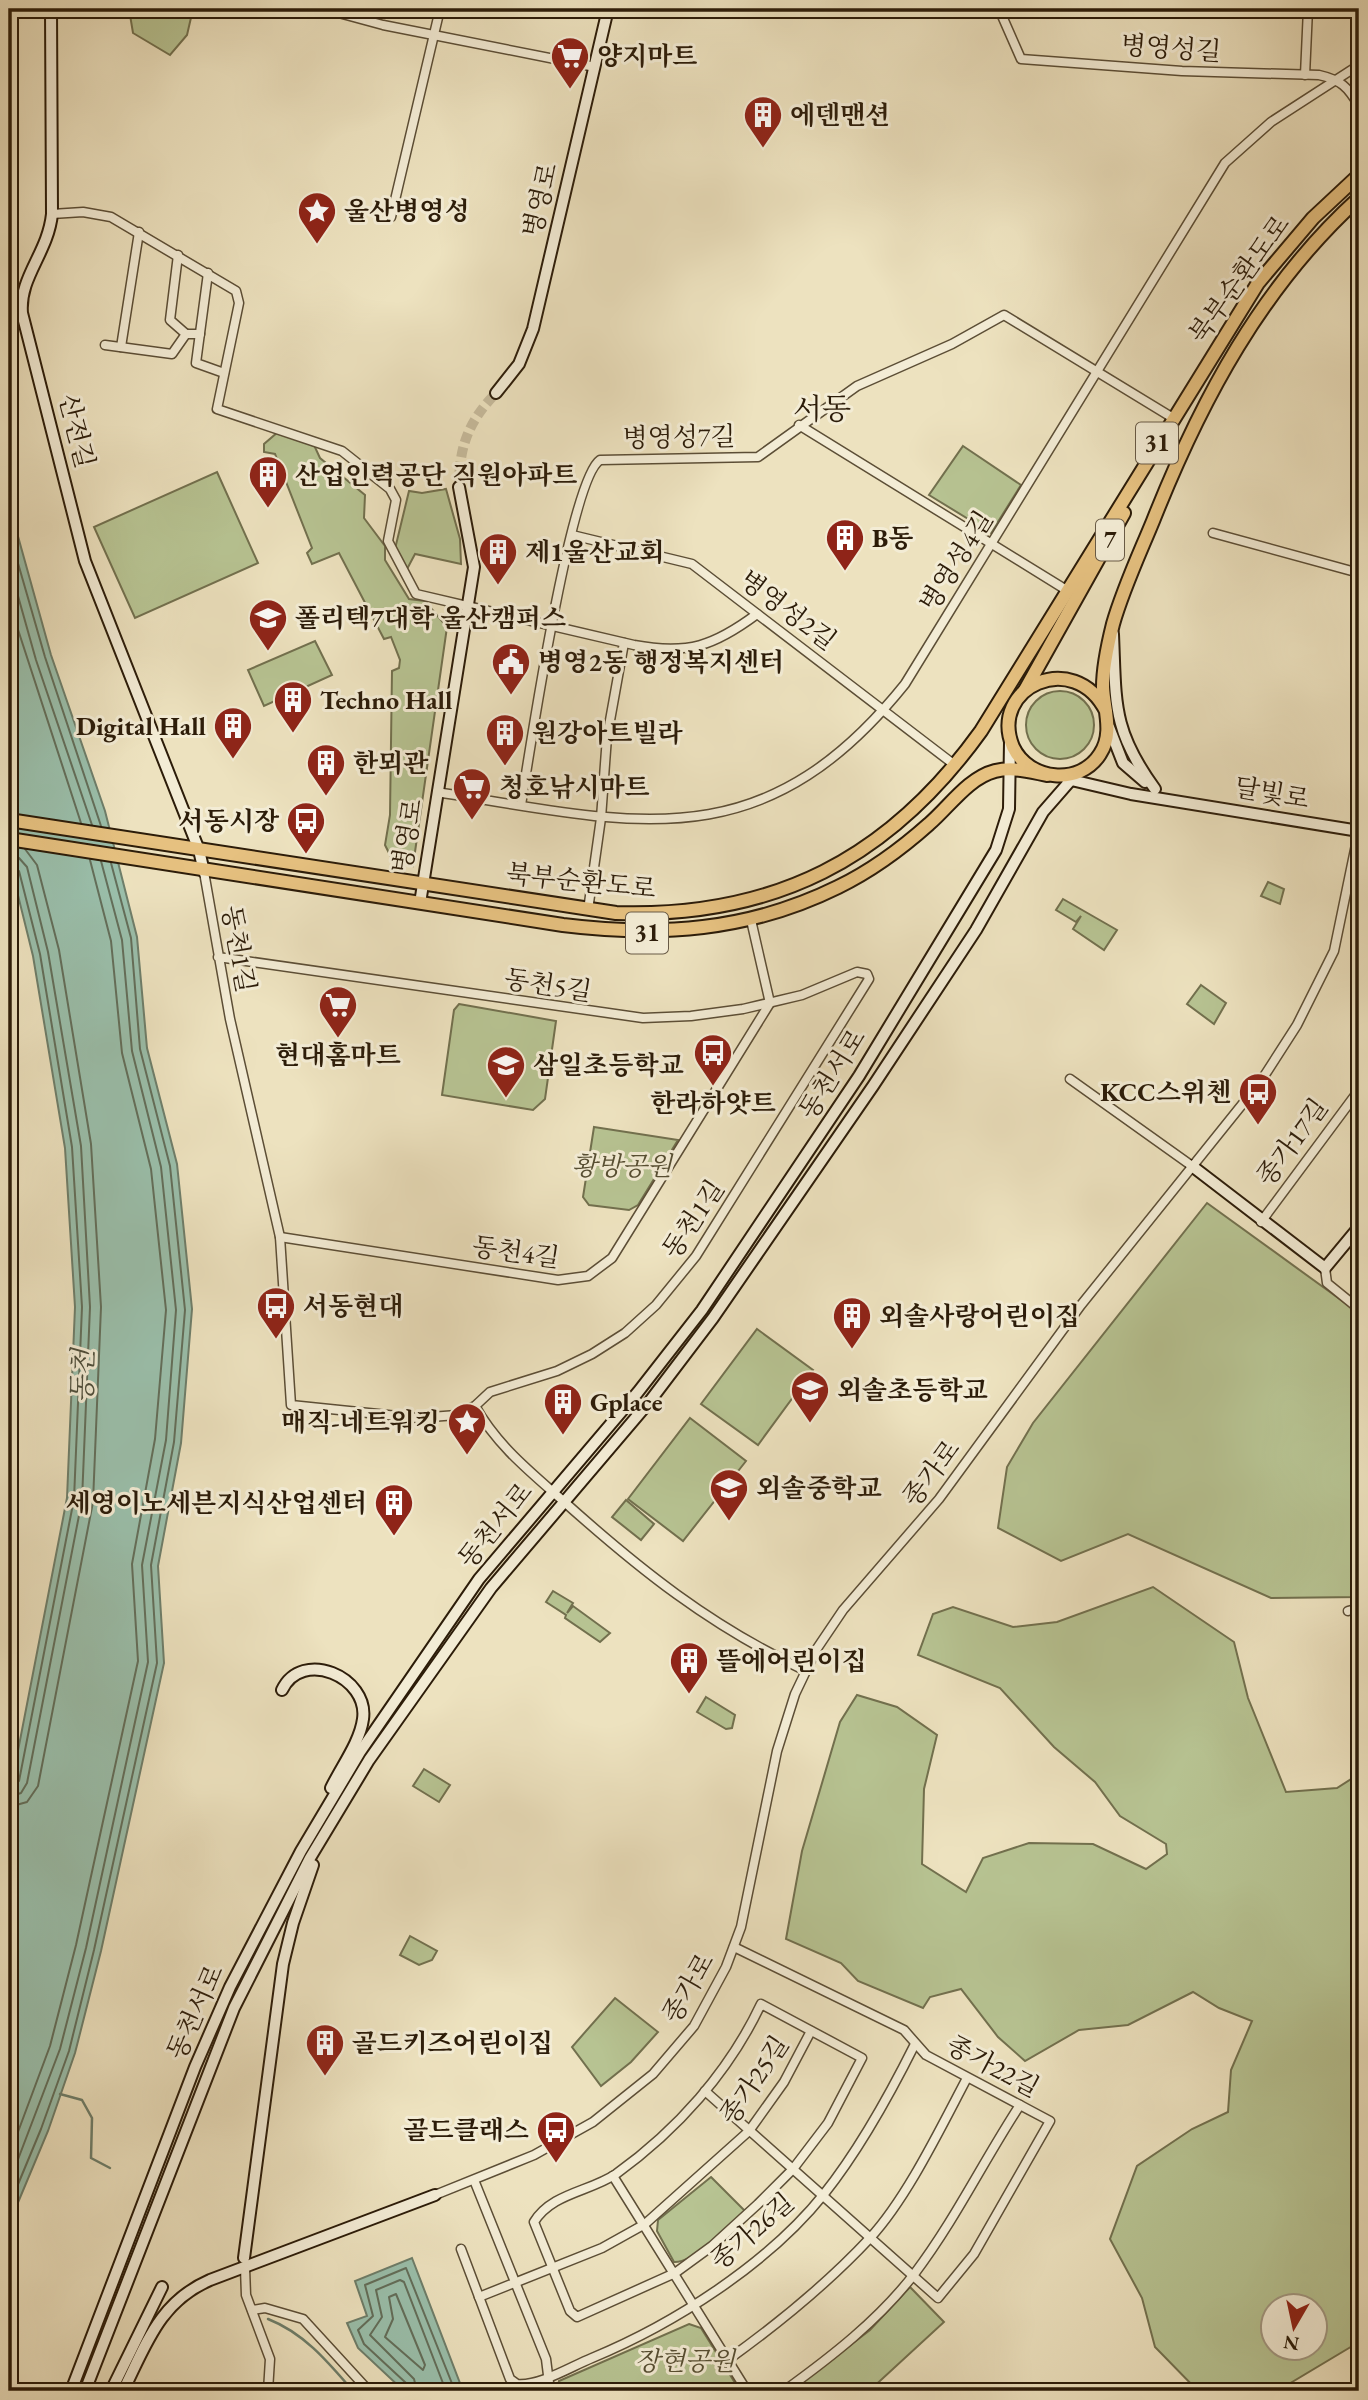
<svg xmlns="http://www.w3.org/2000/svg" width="1368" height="2400" viewBox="0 0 1368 2400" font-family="'EB Garamond','Noto Serif KR',serif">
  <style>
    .green { fill: #b7c392; stroke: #72704e; stroke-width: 2; fill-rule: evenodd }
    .water { fill: #9abfab; stroke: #6e7e6a; stroke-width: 2 }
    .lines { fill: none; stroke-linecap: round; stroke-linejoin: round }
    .shore { stroke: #636e5a; stroke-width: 2 }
    .stream { stroke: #6e7e6a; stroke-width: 2.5 }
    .secondary-tunnel { stroke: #c6ba9b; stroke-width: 10; stroke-dasharray: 10 5; stroke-linecap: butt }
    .street-casing { stroke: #5c4e36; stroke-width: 11 }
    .secondary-casing { stroke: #2c1c09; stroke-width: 14 }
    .primary-casing { stroke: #2c1c09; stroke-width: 16 }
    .street { stroke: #f3ecd5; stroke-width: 8 }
    .secondary { stroke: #f3ecd5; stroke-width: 10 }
    .primary { stroke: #e6c180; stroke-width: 12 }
    .labels { text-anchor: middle; stroke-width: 6; stroke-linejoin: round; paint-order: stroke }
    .shield { fill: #f3ecd5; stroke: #685a46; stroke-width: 2 }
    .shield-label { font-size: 24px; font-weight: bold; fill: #2c1c09 }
    .street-label { font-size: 26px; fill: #2c1c09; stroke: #f3ecd5 }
    .poi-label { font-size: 26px; font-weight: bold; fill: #2c1c09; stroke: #f3ecd5; text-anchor: start }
    .park-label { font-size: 26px; font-style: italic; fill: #564e32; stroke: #f3ecd5 }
    .water-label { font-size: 28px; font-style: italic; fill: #4d4d3a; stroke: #f3ecd5 }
    .quarter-label { font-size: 30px; fill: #2c1c09; stroke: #f3ecd5 }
  </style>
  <rect width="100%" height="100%" fill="#ede2bf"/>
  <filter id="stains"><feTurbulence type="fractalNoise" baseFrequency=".00286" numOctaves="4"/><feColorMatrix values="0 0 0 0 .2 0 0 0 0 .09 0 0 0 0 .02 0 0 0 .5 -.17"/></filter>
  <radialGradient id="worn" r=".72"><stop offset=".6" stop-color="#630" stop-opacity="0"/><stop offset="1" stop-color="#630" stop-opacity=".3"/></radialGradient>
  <g class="green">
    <polygon points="129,9 193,9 187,35 170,55 133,33"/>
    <polygon points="278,432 314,445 320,458 365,495 364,518 385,546 385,560 409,599 425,601 447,627 413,866 394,863 385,845 390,815 392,671 399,668 400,660 391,637 384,639 339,553 312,564 307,553 312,548 275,454 264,452 264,444"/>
    <polygon points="963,446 1021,485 991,533 929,495"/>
    <polygon points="217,472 258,563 135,618 94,527"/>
    <polygon points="446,489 460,539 461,564 415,554 405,573 394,553 409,491 422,493"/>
    <polygon points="315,641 332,675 264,706 248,670"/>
    <circle cx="1060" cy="725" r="34"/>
    <polygon points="1268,882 1284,889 1280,904 1261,896"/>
    <polygon points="1063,899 1117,930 1104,950 1073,929 1081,916 1076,922 1056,910"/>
    <polygon points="1201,985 1226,1003 1214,1024 1187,1004"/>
    <polygon points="459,1004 556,1021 545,1099 533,1110 442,1095 454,1010"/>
    <polygon points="594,1127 678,1140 638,1205 629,1210 589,1205 583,1197"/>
    <polygon points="1207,1203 1359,1313 1359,1597 1271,1598 1128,1534 1061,1561 998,1528 1007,1467 1033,1423"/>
    <polygon points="757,1329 813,1370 758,1445 701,1404"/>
    <polygon points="690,1418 746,1461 683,1541 628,1499"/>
    <polygon points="626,1500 654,1524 641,1540 612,1517"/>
    <path d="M1153,1587L1234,1642L1248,1698L1286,1792L1337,1788L1359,1774V2342L1277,2391H1198L1155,2347L1142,2298L1110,2239L1137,2166L1192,2129L1228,2112L1231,2070L1252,2021L1219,2008L1193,1992L1128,2025L1079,2030L1025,2061L998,2037L961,1989L930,1997L923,2008L858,1981L841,1963L786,1939L802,1851L840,1722L857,1695L897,1707L937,1735L924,1789L922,1864L966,1892L983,1858L1029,1843L1093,1844L1146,1869L1167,1854L1166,1844L1120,1816L1095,1782L1054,1747L1000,1688L918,1655L933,1614L953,1607L1013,1627L1057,1622ZM1274,2306H1316V2348H1274Z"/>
    <polygon points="553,1591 573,1603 567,1613 573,1606 610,1633 600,1642 565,1618 566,1615 546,1602"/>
    <polygon points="706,1697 735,1715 732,1728 726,1729 697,1712"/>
    <polygon points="424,1769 450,1785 439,1802 413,1786"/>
    <polygon points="410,1936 437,1951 432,1960 419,1965 400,1955"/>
    <polygon points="615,1998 658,2032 631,2062 601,2086 572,2047"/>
    <path d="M711,2177L745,2211C730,2226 695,2263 674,2262L657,2231L658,2220Z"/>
    <polygon points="910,2287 944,2322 869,2391 791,2391 870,2330"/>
    <polygon points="689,2324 701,2328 740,2391 557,2391 559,2381"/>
  </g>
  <g class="water">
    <polygon points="9,504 51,655 105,811 137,937 147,1048 177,1164 192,1309 181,1443 158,1566 164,1663 101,1951 75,2053 48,2131 9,2224 9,1797 67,1498 75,1307 65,1148 33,956 9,859"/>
    <polygon points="412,2258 463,2391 404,2391 358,2348 347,2323 367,2316 355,2281"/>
  </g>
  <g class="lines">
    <g class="shore">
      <polyline points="9,532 45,657 101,826"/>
      <polyline points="9,564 36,660 92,825"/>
      <polyline points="9,602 81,823"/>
      <polyline points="9,856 19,858 27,867 48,952 81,1146 90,1307 82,1500 27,1783 21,1793 9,1797"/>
      <polyline points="9,865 19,871 40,954 72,1147 82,1307 74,1499 19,1781 9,1788"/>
      <polyline points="9,1807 27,1802 38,1786 93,1502 101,1307 91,1144 59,950 37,865 25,849"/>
      <polyline points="9,2156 50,2046 76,1945 138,1661 132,1564 155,1439 166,1310 151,1169 122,1053 111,941 90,860"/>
      <polyline points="9,2183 60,2049 86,1948 148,1662 142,1565 166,1440 176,1310 161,1167 132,1051 122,940 101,861"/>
      <polyline points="9,2206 41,2129 69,2051 94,1950 157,1663 151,1565 174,1442 185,1310 170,1166 140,1049 131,938 111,863"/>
      <polygon points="396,2294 425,2365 423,2370 385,2337 393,2319 389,2297"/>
      <polyline points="409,2391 406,2383 364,2344 358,2330 373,2316 365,2285 406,2268 455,2391"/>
      <polyline points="417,2391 414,2379 370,2335 382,2317 376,2290 400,2280 404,2282 446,2391"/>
    </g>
    <g class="stream">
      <polyline points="60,2094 82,2100 92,2118 91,2158 110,2168"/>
      <path d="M268,2319C304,2333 328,2362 353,2391"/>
    </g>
    <path class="secondary-tunnel" d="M459,487C459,447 468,422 496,393"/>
    <g class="street-casing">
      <g id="street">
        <polyline points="324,9 383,25 595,67"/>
        <path d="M999,9L1021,59L1182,71L1319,75C1341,80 1348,87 1359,106"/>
        <polyline points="9,12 13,9"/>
        <polyline points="1305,75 1308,9"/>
        <path d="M52,214L83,212L111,217L236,291L239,303L217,409L342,451L390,489L396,500L388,541L416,594L634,645C688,655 714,646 757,614"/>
        <polyline points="391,217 440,9"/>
        <polyline points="178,255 170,320 186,334"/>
        <polyline points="208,273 196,363 224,373"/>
        <polyline points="105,345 172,354 186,334 200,334"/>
        <polyline points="121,347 139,232"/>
        <polyline points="799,425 1068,591"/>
        <polyline points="1213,533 1359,573"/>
        <polyline points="572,535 692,564 956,766"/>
        <path d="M437,792C636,824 762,862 905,684L1225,163L1271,122L1359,65"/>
        <path d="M521,805C529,756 570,480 600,460L758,457L857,386L952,344L1004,315L1173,418"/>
        <polyline points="204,872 230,1019 280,1237 291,1405 417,1418 457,1415 475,1406 490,1392 557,1371 592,1354 625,1333 656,1305 696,1256 869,979 867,974 857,972 802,995 743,1009 691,1016 643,1018 218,957"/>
        <polyline points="588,910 601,818 607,737 624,643"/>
        <polyline points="1070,1079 1192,1166"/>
        <polyline points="1261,1222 1359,1090"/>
        <polyline points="280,1237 558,1280 588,1276 612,1258 770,1003 751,920"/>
        <polyline points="1325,1268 1327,1283 1359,1309"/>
        <path d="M475,1406C497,1445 528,1470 561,1499C639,1569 710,1626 806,1671"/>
        <polyline points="1348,1611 1359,1608"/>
        <path d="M761,2004L862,2058L828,2123L793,2169L758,2204L712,2246L675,2273L577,2317L570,2311L534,2222C552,2193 589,2192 616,2174C677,2130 729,2072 761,2004Z"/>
        <polyline points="705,2091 938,2298 974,2254 1050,2121 926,2055 904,2030 734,1947"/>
        <polyline points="613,2176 747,2391"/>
        <polyline points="474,2180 546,2359 550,2391"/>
        <polyline points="435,2195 534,2155 593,2122 653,2074 694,2026 726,1967 741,1927 777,1751 795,1694 816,1650 843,1610 939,1499 1081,1305 1261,1081 1297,1025 1334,951 1359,830"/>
        <path d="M461,2249L510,2379L517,2384C540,2386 570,2367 592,2358C674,2324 768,2264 824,2194C860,2149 889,2096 915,2044"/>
        <polyline points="245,2268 246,2295 270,2359 268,2391"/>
        <polyline points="479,2297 602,2248 645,2224 749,2131 784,2082 811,2031"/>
        <polyline points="252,2310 265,2308 303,2319 369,2391"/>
        <path d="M729,2359C779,2323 828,2283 870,2238C907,2198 941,2127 967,2078"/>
        <path d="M784,2391C831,2357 879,2320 915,2273C955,2220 984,2160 1020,2105"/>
      </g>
    </g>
    <g class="secondary-casing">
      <g id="secondary">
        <path d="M51,9L52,214C48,253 19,277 22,313L85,561L199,850L204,872"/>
        <polyline points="496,393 519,364 533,329 608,9"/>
        <path d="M1113,634C1116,704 1112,730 1155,789"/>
        <polyline points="1109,727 1123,763 1145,782"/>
        <polyline points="1067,779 1131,794 1359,831"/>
        <polyline points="420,903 474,567 459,487"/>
        <polyline points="1192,1166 1325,1268 1359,1227"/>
        <path d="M282,1690C302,1648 369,1677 363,1719C360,1742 341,1767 331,1788"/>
        <polyline points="244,2258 283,1964 293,1923 313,1865"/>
        <polyline points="71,2391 195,2067 230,1987 301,1851 360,1752 479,1579 638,1392 702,1310 859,1076 996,850 1009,809 1010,742"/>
        <polyline points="85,2391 234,2008 310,1858 369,1760 491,1588 650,1401 713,1318 873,1086 976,930 1043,812 1077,773"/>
        <polyline points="111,2391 162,2287"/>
        <path d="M123,2391C146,2345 159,2302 210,2280L435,2195"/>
      </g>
    </g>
    <g class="primary-casing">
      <g id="primary">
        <polyline points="1025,690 1124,513"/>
        <path d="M1106,711C1074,648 988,687 1013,747C1029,781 1080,786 1100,754C1114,733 1104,710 1103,687C1103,666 1108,644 1113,624C1123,589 1139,555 1153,521C1201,400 1262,286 1359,198"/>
        <path d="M9,820L616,913C774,918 889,859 981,731L1258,283L1313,218L1359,175"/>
        <path d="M9,839L563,925C659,937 749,931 838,887C871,871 901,849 929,824C949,807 968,778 995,771C1012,767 1030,771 1047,775"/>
      </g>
    </g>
    <use href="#street" class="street"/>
    <use href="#secondary" class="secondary"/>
    <use href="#primary" class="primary"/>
  </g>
  <defs>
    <g id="supermarket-pin" transform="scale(2.0125)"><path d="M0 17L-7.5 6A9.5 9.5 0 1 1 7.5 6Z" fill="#8f2418" stroke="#f3ecd5"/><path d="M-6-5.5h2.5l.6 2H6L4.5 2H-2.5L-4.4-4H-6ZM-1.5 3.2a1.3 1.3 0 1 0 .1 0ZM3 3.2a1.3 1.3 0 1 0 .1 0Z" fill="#fff"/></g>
    <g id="building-pin" transform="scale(2.0125)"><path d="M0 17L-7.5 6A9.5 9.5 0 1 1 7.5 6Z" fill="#8f2418" stroke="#f3ecd5"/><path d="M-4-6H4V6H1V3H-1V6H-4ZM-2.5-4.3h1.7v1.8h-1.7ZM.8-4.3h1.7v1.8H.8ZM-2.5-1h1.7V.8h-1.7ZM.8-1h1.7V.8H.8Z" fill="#fff"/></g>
    <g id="sight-pin" transform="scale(2.0125)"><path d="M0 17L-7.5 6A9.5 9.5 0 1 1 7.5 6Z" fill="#8f2418" stroke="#f3ecd5"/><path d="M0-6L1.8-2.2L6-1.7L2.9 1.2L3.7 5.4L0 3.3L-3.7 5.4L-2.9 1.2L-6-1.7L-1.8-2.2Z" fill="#fff"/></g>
    <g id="university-pin" transform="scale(2.0125)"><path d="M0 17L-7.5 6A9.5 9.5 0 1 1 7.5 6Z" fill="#8f2418" stroke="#f3ecd5"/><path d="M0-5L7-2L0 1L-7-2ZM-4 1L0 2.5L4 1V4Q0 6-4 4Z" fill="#fff"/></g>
    <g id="civic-pin" transform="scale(2.0125)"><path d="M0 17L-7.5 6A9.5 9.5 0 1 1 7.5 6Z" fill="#8f2418" stroke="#f3ecd5"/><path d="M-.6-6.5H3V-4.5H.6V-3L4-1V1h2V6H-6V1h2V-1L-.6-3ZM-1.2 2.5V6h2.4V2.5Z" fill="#fff"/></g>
    <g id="bus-pin" transform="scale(2.0125)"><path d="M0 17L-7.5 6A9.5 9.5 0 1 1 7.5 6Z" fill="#8f2418" stroke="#f3ecd5"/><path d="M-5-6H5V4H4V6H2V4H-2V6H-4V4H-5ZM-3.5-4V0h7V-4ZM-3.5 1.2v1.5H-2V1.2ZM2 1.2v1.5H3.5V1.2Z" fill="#fff"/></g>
    <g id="school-pin" transform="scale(2.0125)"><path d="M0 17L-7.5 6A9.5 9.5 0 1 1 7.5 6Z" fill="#8f2418" stroke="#f3ecd5"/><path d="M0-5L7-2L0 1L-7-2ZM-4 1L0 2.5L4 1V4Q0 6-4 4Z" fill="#fff"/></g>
  </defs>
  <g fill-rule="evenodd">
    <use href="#supermarket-pin" x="570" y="56"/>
    <use href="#building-pin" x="763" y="115"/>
    <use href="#sight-pin" x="317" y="211"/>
    <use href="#building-pin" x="268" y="475"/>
    <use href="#building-pin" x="845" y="538"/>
    <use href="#building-pin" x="498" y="552"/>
    <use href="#university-pin" x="268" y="618"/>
    <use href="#civic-pin" x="511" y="662"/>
    <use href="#building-pin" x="293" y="700"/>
    <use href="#building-pin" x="233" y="726"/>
    <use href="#building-pin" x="505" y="733"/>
    <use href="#building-pin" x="326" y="763"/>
    <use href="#supermarket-pin" x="472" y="787"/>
    <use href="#bus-pin" x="306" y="821"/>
    <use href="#supermarket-pin" x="338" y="1005"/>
    <use href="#bus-pin" x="713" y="1053"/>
    <use href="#school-pin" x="506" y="1065"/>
    <use href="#bus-pin" x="1258" y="1092"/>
    <use href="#bus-pin" x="276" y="1306"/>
    <use href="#building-pin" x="852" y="1316"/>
    <use href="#school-pin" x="810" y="1390"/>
    <use href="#building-pin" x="563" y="1402"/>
    <use href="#sight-pin" x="467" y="1422"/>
    <use href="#school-pin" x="729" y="1488"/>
    <use href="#building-pin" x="394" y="1503"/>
    <use href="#building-pin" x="689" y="1661"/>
    <use href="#building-pin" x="325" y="2043"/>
    <use href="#bus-pin" x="556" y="2130"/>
  </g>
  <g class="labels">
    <g class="shield">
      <rect x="1136" y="422.5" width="42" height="41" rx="5"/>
      <rect x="1096" y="519.5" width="28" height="41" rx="5"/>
      <rect x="626" y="912.5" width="42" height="41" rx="5"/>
    </g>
    <g class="shield-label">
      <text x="1157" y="451">31</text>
      <text x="1110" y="548">7</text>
      <text x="647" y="941">31</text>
    </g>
    <g class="street-label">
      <text transform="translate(1171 48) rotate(4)" y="9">병영성길</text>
      <text transform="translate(540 200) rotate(-77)" y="9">병영로</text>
      <text transform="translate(1239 279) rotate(-54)" y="9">북부순환도로</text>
      <text transform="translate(77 431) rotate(76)" y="9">산전길</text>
      <text transform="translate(679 437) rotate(-1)" y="9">병영성7길</text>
      <text transform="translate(956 561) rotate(-58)" y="9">병영성4길</text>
      <text transform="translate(788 610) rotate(37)" y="9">병영성2길</text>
      <text transform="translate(1272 793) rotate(10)" y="9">달빛로</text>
      <text transform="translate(407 836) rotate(-81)" y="9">병영로</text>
      <text transform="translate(581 881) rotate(6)" y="9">북부순환도로</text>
      <text transform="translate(239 949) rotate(80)" y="9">동천1길</text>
      <text transform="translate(548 985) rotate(9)" y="9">동천5길</text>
      <text transform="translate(832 1074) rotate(-58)" y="9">동천서로</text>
      <text transform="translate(1292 1142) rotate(-54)" y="9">종가17길</text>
      <text transform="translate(693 1219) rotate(-56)" y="9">동천1길</text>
      <text transform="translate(516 1252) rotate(8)" y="9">동천4길</text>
      <text transform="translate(931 1473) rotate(-53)" y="9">종가로</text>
      <text transform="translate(495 1525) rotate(-51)" y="9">동천서로</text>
      <text transform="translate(688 1988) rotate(-60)" y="9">종가로</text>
      <text transform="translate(195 2012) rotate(-66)" y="9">동천서로</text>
      <text transform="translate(993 2066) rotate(28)" y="9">종가22길</text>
      <text transform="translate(754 2080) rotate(-56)" y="9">종가25길</text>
      <text transform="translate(752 2231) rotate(-41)" y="9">종가26길</text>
    </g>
    <g class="poi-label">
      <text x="597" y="65">양지마트</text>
      <text x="790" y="124">에덴맨션</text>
      <text x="344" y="220">울산병영성</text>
      <text x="295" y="484">산업인력공단 직원아파트</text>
      <text x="872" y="547">B동</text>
      <text x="525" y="561">제1울산교회</text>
      <text x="295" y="627">폴리텍7대학 울산캠퍼스</text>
      <text x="538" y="671">병영2동 행정복지센터</text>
      <text x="320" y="709">Techno Hall</text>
      <text x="206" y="735" text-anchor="end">Digital Hall</text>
      <text x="532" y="742">원강아트빌라</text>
      <text x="353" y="772">한뫼관</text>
      <text x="499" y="796">청호낚시마트</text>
      <text x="279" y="830" text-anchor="end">서동시장</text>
      <text x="338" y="1064" text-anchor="middle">현대홈마트</text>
      <text x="533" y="1074">삼일초등학교</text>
      <text x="1231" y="1101" text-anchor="end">KCC스위첸</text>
      <text x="713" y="1112" text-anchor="middle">한라하얏트</text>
      <text x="303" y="1315">서동현대</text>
      <text x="879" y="1325">외솔사랑어린이집</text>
      <text x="837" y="1399">외솔초등학교</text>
      <text x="590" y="1411">Gplace</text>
      <text x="440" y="1431" text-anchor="end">매직-네트워킹</text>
      <text x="756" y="1497">외솔중학교</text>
      <text x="367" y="1512" text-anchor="end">세영이노세븐지식산업센터</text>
      <text x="716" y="1670">뜰에어린이집</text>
      <text x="352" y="2052">골드키즈어린이집</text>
      <text x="529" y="2139" text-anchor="end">골드클래스</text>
    </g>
    <g class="park-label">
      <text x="622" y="1175">황방공원</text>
      <text x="685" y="2370">장현공원</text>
    </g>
    <g class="water-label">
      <text transform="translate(82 1376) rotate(-88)" y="10">동천</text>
    </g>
    <g class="quarter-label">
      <text x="822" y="419">서동</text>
    </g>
  </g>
  <rect width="1368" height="2400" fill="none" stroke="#ede2bf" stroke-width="35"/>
  <rect x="10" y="10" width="1347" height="2379" fill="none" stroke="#2c1c09" stroke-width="3.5"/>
  <rect x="18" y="18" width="1333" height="2365" fill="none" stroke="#2c1c09" stroke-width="2"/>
  <g transform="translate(1294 2327) rotate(189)"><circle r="33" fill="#f3ecd5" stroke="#a39983" stroke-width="2"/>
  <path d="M0-5L12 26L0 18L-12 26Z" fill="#8f2418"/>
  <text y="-10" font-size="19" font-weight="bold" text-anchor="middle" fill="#2c1c09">N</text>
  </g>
  <rect width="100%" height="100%" filter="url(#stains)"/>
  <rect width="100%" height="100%" fill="url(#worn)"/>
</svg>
